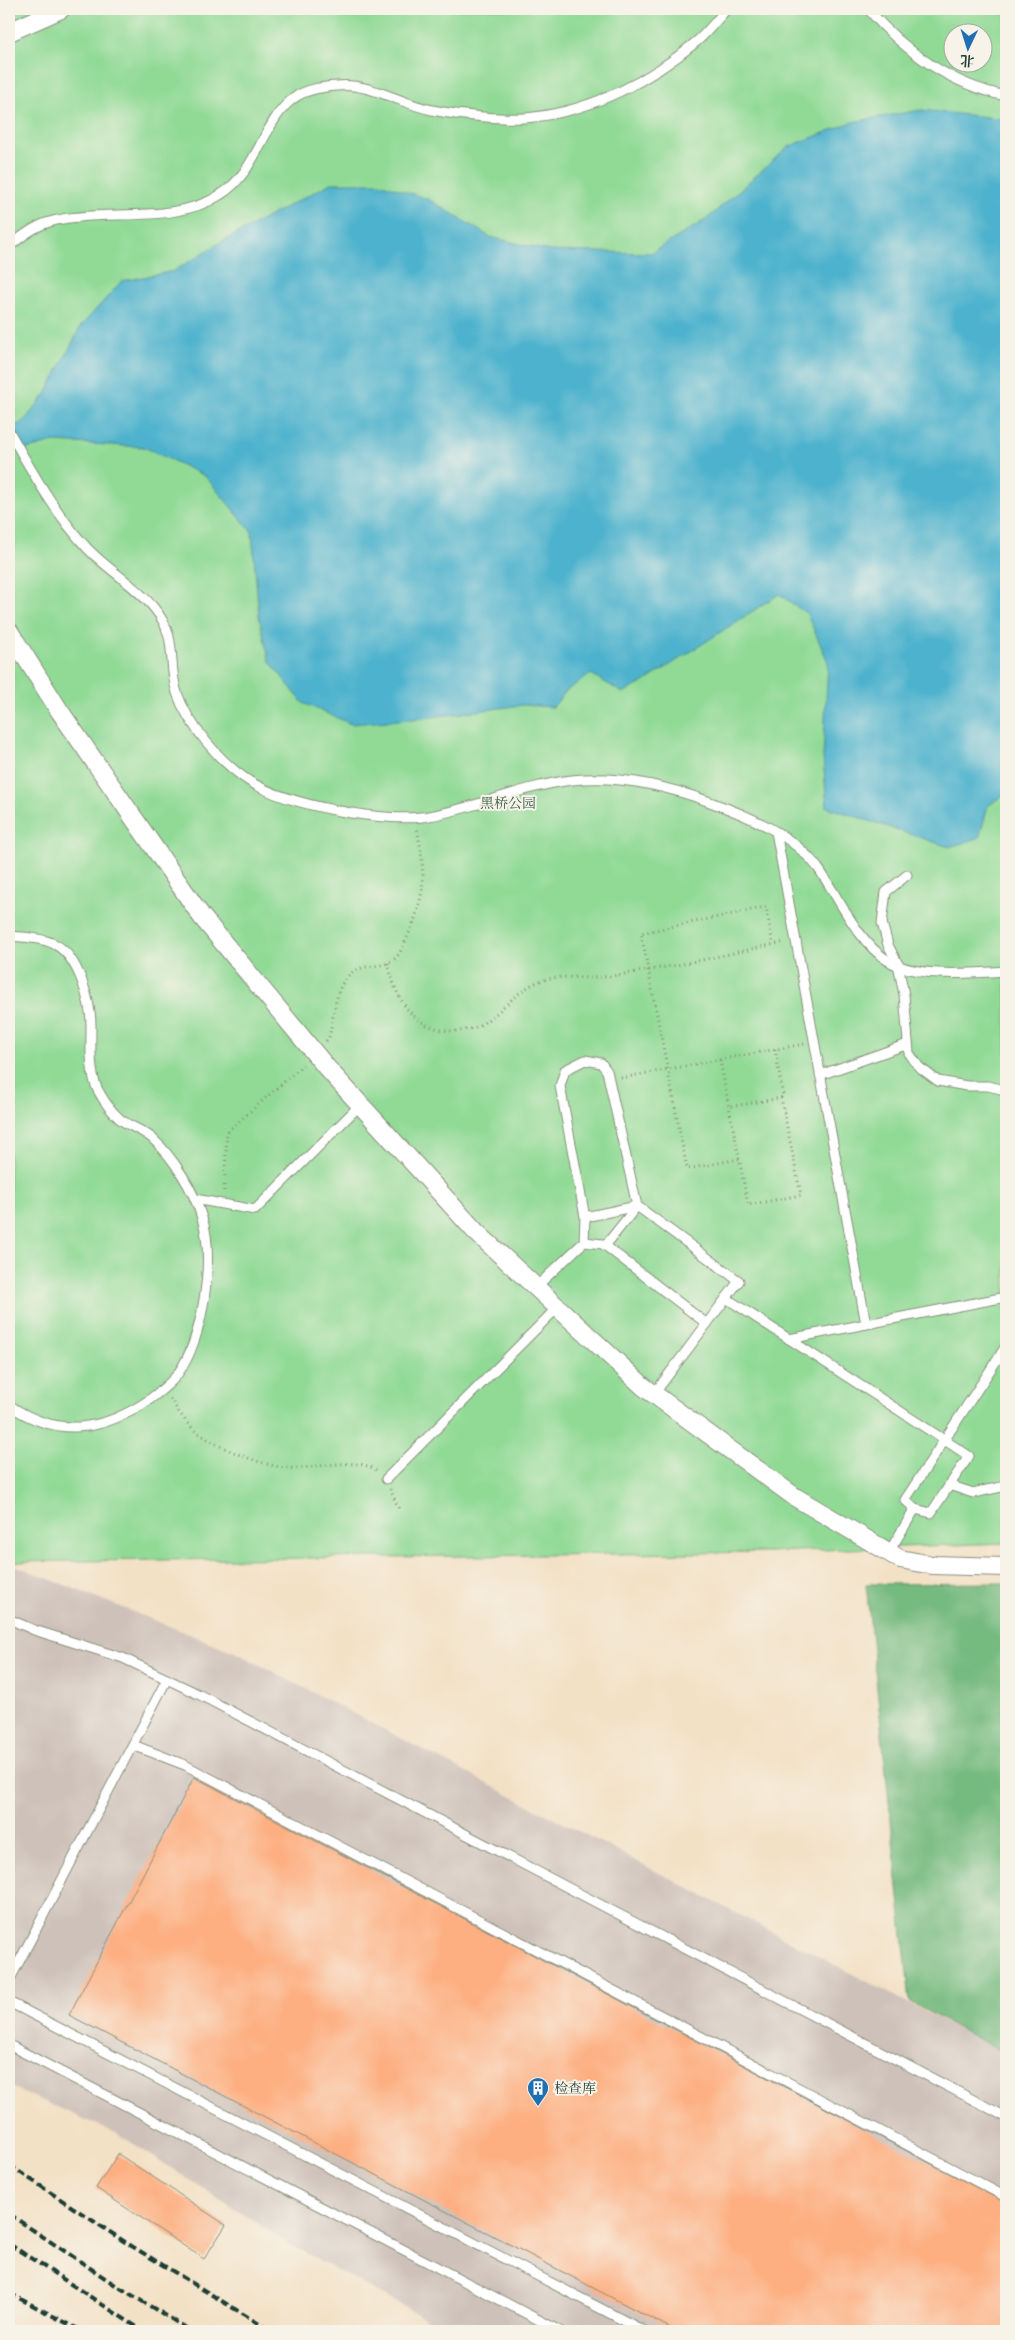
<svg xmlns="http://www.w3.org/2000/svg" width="1015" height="2340" viewBox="0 0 1015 2340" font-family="'IM FELL French Canon','Noto Serif SC',serif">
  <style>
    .industrial { fill: #cec1b9 }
    .green { fill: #91da96; stroke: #588c65; fill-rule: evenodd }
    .forest { fill: #74ba7f; stroke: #4a7c5a }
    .water { fill: #4eb2cd; stroke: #367880 }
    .building { fill: #fdaf81 }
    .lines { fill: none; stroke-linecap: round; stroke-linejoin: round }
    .service-casing { stroke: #898f7d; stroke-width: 11 }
    .minor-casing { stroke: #898f7d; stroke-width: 20 }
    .path { stroke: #898f7d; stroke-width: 3; stroke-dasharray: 1 4; stroke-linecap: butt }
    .service { stroke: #fff; stroke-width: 9 }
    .minor { stroke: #fff; stroke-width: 18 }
    .rail { stroke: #1f3d34; stroke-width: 4; stroke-dasharray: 8 4; stroke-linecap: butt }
    .labels { text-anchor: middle; stroke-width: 4; stroke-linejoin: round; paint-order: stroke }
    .park-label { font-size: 14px; fill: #365c48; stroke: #f7f3e8 }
    .poi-label { font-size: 14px; fill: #1f3d34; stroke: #f7f3e8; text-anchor: start }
  </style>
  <rect width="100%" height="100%" fill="#f7f3e8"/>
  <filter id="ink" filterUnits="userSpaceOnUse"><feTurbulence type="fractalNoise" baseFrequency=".02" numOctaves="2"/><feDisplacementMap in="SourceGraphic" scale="10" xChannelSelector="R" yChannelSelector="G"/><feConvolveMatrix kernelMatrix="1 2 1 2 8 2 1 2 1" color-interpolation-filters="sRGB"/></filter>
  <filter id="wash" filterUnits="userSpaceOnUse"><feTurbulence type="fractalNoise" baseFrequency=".0096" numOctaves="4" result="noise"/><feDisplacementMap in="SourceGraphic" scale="20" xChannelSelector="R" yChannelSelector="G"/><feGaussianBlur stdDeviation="1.12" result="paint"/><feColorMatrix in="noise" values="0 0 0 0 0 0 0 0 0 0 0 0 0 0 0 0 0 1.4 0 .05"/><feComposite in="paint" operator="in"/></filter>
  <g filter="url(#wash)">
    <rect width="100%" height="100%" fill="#f3e1c6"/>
    <polygon class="industrial" points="9,1563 237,1653 1006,2054 1006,2331 448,2331 293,2246 118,2134 9,2086"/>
    <path class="green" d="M9,9H1006V1543L769,1552L9,1562ZM952,32H982V62H952Z"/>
    <polygon class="forest" points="1006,1583 1006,2054 910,2002 866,1584"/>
    <polygon class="water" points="921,110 1006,119 1006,793 988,806 979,838 949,847 827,807 823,757 828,662 807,614 779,594 644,682 623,693 591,674 566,691 553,707 523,705 424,718 351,724 303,703 270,662 259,617 252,532 205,476 144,447 54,442 9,454 9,429 23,422 46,394 81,326 122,281 174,271 216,245 331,183 380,183 428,199 490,237 550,251 651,253 707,219 788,147 852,122"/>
    <g id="blocks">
      <g class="building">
        <polygon points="194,1777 1006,2203 1006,2331 676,2331 69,2015"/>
        <polygon points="118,2154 226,2225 204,2259 96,2188"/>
      </g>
    </g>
  </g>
  <g filter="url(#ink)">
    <use href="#blocks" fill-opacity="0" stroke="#898f7d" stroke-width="1"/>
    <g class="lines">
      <g class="service-casing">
        <g id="service">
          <path d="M868,9C904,51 951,85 1006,96"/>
          <path d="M9,247C18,239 29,231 39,226C51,220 66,218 79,217C124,212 180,221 220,195C258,172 263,120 294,98C306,89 322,87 337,86C369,82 401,104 432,110C457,115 509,121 534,117C594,110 651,80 696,42C708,32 717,19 727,9"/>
          <path d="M9,431C32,472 55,513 87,548C108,570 135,585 154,608C179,638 167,661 177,693C188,725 221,763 249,781C286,805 386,824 429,816C477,808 523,786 572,780C618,775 667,786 710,802C749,816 792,834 818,868C838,896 857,941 887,960C917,979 972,973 1006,971"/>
          <polyline points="776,832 866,1324"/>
          <polyline points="907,875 886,892 882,923 888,945 898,964 904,995 909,1053 919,1067 938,1081 967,1086 988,1086 1001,1089 1006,1093"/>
          <path d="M9,936C50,939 66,940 82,981C87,995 91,1011 91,1025C91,1045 89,1075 99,1092C104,1101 113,1113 120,1119C130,1127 143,1130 153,1139C174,1158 194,1191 202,1218C215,1258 203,1338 179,1372C172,1383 159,1392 149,1400C102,1432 57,1438 9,1405"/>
          <polyline points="820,1075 908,1044"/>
          <polyline points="195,1199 255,1210 361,1104"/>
          <polyline points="585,1217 637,1206"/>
          <polyline points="584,1242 585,1217 560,1086 565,1070 585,1060 601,1063 607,1071 637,1206 739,1281 654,1394"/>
          <polyline points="605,1246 637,1206"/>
          <polyline points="536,1287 584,1242 603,1244 707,1324"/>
          <polyline points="726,1298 969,1456 931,1513 915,1509 889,1552"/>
          <polyline points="789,1339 1006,1297"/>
          <polyline points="386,1479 558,1307"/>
          <polyline points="949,1485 973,1493 1006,1486"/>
          <polyline points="915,1509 905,1500 1006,1346"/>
          <polyline points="9,1619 34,1630 123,1658 198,1694 1006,2117"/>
          <polyline points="133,1745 185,1765 1006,2197"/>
          <polyline points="9,1981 167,1679"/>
          <polyline points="9,2002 644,2331"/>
          <polyline points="9,2045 560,2331"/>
        </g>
      </g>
      <g class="minor-casing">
        <g id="minor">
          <polyline points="9,32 61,9"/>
          <polyline points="9,631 59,710 202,917 327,1068 476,1232 644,1387 795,1497 900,1559 932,1565 1006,1567"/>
        </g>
      </g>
      <g class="path">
        <path d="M388,963C396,1001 414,1031 456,1031C493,1031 510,990 543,980C559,975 575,978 592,978C603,977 614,976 625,974C679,966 732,953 785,942"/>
        <path d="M326,1041L329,1037C333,1022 335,990 346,978C359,963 372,969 388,963C398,959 402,949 406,940C426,897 426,874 417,828"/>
        <polyline points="775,1049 783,1096 781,1098"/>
        <polyline points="720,1060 748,1205 801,1195 781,1098 728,1107"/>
        <polyline points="621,1078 804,1044"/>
        <polyline points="739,1159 687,1169 641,933 766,907 773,944"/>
        <polyline points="224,1191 227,1132 303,1065"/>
        <path d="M170,1399C178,1410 186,1424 197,1432C218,1448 259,1464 285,1468C310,1471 360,1454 378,1472"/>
        <polyline points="390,1489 399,1509"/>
      </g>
      <use href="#service" class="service"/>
      <use href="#minor" class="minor"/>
      <g class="rail">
        <polyline points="9,2165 125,2242 271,2331"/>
        <polyline points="9,2214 117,2286 191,2331"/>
        <polyline points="9,2244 143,2331"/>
        <polyline points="9,2293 82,2331"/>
      </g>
    </g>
  </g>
  <defs>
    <g id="building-pin" transform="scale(1.125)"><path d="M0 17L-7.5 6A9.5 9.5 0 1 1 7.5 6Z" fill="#1f6fb2" stroke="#f7f3e8"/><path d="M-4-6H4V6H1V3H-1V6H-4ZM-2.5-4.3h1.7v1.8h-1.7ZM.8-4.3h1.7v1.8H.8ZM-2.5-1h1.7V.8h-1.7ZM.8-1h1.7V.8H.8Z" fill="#fff"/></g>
  </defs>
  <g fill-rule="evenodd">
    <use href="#building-pin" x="538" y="2088"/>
  </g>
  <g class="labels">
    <g class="park-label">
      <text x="508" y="808">黑桥公园</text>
    </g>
    <g class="poi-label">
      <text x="554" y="2093">检查库</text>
    </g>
  </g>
  <rect width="1015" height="2340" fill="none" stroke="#f7f3e8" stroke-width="30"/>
  <g transform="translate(968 48) rotate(184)"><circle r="24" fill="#f7f3e8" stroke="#a1aaa0"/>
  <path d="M0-4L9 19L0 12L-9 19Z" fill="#1f6fb2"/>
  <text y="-8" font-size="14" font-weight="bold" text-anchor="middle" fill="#1f3d34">北</text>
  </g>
</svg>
